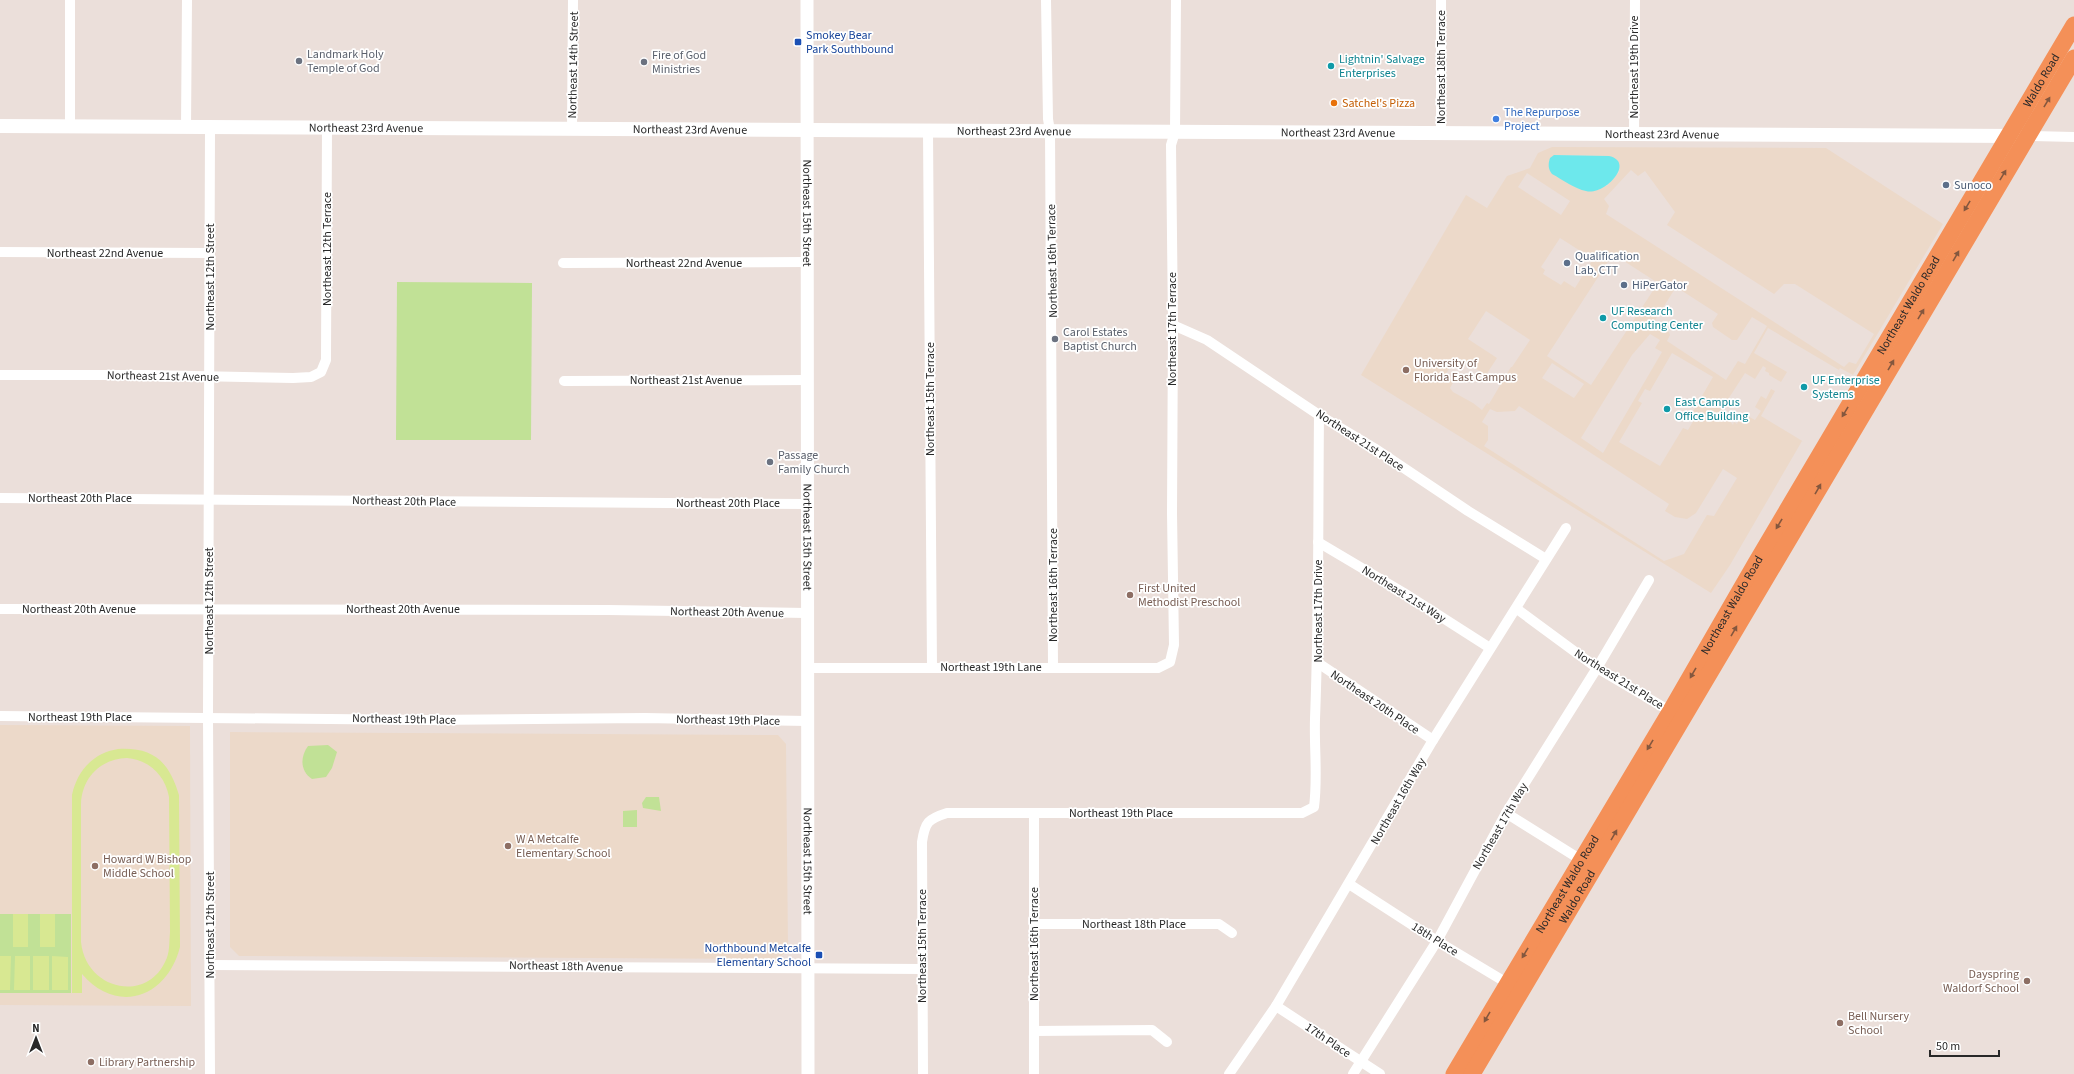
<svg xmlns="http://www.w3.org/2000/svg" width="2074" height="1074" viewBox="0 0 2074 1074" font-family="'Source Sans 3',sans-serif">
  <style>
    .education { fill: #ecd9c9; fill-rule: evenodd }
    .green { fill: #c1e196 }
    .pitch { fill: #d8e892; fill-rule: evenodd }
    .water { fill: #6de8ec }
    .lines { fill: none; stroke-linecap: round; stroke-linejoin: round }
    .minor { stroke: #fff; stroke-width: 10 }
    .tertiary { stroke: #fff; stroke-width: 13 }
    .secondary { stroke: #fff; stroke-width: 14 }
    .trunk { stroke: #f49058; stroke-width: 17 }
    .oneway { fill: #84573e }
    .transit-dot { fill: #1a4fb4; stroke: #fff; stroke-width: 1.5 }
    .worship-dot { fill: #6b7280; stroke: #fff; stroke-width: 1.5 }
    .culture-dot { fill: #0f9aa8; stroke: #fff; stroke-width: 1.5 }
    .food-dot { fill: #e8710a; stroke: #fff; stroke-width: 1.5 }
    .shop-dot { fill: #3f7fe0; stroke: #fff; stroke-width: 1.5 }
    .service-dot { fill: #5c6f8a; stroke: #fff; stroke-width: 1.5 }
    .education-dot { fill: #8d6e63; stroke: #fff; stroke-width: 1.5 }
    .labels { text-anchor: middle; stroke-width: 3.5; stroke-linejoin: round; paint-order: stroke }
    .transit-label { font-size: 12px; fill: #164399; stroke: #fff; text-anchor: start }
    .worship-label { font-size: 12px; fill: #5b616d; stroke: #fff; text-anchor: start }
    .culture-label { font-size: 12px; fill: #0d838f; stroke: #fff; text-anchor: start }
    .street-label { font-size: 12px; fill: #282828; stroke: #fff }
    .food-label { font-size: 12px; fill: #c56008; stroke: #fff; text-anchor: start }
    .shop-label { font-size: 12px; fill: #366cbe; stroke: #fff; text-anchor: start }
    .service-label { font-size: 12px; fill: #4e5e75; stroke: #fff; text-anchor: start }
    .education-label { font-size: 12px; fill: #785e54; stroke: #fff; text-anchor: start }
  </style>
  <rect width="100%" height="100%" fill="#ebdfda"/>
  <g class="education">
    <path d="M1552,147L1826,148L1943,224L1853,375L1840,368L1839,370L1768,328L1754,353L1787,372L1781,382L1769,375V373L1765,371L1766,368L1763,366L1755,379L1745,373L1725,404L1726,406L1722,413L1728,416L1727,418L1733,425L1734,422L1737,424L1742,413L1755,420L1761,411L1755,407L1761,396L1766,399L1771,389L1775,391L1761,416L1804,442L1802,441L1730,565L1711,593L1361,375L1466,195L1487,208L1507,176L1530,168L1538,153ZM1554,155L1609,156L1619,172L1607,186ZM1631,170L1638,176L1645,171L1675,212L1667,225L1774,294L1784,284H1795L1874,334L1856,364L1849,362L1844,367L1606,214L1609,206L1604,199ZM1527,173L1570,201L1561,215L1518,187ZM1560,238L1593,259L1575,288L1564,281L1561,285L1543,274L1545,270L1541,267ZM1613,254L1658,283L1591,385L1547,356ZM1676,287L1718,314L1712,323L1713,327L1732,340H1737L1752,317L1767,326L1745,364L1738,361L1726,380L1667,341L1670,335L1669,332L1654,322ZM1486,311L1530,340L1512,367H1511L1489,404L1487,403L1482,410L1473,403L1453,392L1450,388L1454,381L1445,375L1457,357L1486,375L1497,358L1468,339ZM1650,334L1660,340L1655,348L1662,352L1603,453L1581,438L1632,355ZM1672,353L1713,377L1691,415L1695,418L1688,430L1683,428L1660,466L1619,442L1642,403L1638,401L1645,389L1650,391ZM1552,363L1584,384L1574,398L1542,378ZM1519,406L1669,504L1665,511L1675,517L1687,519L1696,513L1723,469L1737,478L1714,516L1707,515L1684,554L1664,561L1484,446L1488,440V426L1482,422L1490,409L1497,412L1515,411Z"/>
    <polygon points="0,725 190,726 191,1006 0,1005"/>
    <polygon points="230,732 778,735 786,744 788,950 778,959 239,956 230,947"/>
  </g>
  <g class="green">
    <polygon points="397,282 532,283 531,440 396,440"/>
    <path d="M328,745L337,752L332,768L326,777L312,779C300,771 300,757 308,746Z"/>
    <polygon points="646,797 659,797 661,811 643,808 642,803"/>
    <polygon points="637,810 637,827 623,827 623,811"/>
    <rect x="0" y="914" width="71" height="79"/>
  </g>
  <g class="pitch">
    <path d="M118,749C154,747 169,762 179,795L180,947C167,998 117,1015 82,974V993H72V795C77,771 93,753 118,749ZM127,758C149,760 165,775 169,797L170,932C169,943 170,953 165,962C146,1003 86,990 81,942V804C82,778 100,759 127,758Z"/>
    <rect x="13" y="914" width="15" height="33"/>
    <rect x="40" y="914" width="15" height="33"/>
    <polygon points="0,956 11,956 10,990 0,990"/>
    <polygon points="15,956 30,956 30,990 14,990"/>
    <rect x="33" y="956" width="16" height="34"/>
    <polygon points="52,956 68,957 68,990 52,990"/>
  </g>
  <path class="water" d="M1554,155L1609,156C1636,162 1605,196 1586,191C1575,189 1563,180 1552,174C1548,169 1548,164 1550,158Z"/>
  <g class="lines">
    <g class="minor">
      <polyline points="1046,0 1048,119 1050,131 1053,667"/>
      <polyline points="70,127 70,0"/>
      <polyline points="186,128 187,0"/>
      <polyline points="210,128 208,717 210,1074"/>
      <polyline points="572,129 573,0"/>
      <polyline points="928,131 932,667"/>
      <polyline points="1441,133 1441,0"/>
      <polyline points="1634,134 1635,0"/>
      <polyline points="2027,136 2074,137"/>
      <polyline points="0,252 210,253"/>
      <polyline points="563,263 806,262"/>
      <polyline points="1173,325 1207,340 1319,415 1374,448 1468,511 1546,559"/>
      <polyline points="0,375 145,375 293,378 311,377 321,372 326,360 327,128"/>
      <polyline points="564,381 808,380"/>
      <polyline points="0,498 807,504"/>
      <polyline points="1318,542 1404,593 1490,648"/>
      <polyline points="0,609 608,610 806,613"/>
      <polyline points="1517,609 1597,668 1675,714"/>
      <polyline points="1318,663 1433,740"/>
      <polyline points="807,668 1158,668 1170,662 1174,645 1172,513 1173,325 1171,145 1175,132 1176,0"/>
      <polyline points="0,716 429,720 645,718 808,721"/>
      <polyline points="1034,813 1034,1074"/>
      <polyline points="1506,813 1586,863"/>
      <polyline points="1349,884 1437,941 1512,986"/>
      <polyline points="1034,924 1219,924 1232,933"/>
      <polyline points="210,965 923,969"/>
      <polyline points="1276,1006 1380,1074"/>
      <polyline points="1034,1031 1152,1030 1167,1042"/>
      <path d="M923,1074L922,842C925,822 928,819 947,813H1302L1314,807C1318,777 1314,748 1315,719C1319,618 1318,516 1319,415"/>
      <polyline points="1229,1074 1276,1006 1433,740 1566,528"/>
      <polyline points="1353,1074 1437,941 1506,813 1597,668 1649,580"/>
    </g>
    <path class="tertiary" id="s1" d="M807,0L808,1074"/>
    <path class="secondary" id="s2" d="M0,126L2018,136"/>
    <g class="trunk">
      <path id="s3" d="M1454,1074L1670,712L1756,563L2074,25"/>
      <path id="s4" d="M1472,1074L2074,58"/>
    </g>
  </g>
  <defs><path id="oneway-solid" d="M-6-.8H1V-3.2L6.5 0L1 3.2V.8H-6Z"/></defs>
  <g class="oneway">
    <use href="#oneway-solid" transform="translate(2047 102) rotate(-59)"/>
    <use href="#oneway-solid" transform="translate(2003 175) rotate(-59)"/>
    <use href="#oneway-solid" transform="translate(1967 206) rotate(121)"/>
    <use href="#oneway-solid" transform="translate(1956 256) rotate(-60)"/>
    <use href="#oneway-solid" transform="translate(1921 314) rotate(-59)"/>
    <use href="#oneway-solid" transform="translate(1891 365) rotate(-60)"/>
    <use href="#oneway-solid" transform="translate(1845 412) rotate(121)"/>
    <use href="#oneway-solid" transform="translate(1818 489) rotate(-60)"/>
    <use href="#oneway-solid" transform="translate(1779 524) rotate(121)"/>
    <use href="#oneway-solid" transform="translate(1734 631) rotate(-60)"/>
    <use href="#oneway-solid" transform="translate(1693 673) rotate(120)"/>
    <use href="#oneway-solid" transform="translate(1650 745) rotate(121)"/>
    <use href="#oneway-solid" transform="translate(1614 835) rotate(-60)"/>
    <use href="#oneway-solid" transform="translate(1525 953) rotate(121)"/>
    <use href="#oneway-solid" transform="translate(1487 1017) rotate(120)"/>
  </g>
  <g class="transit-dot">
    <rect x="794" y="38" width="8" height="8" rx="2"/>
    <rect x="815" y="951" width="8" height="8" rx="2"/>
  </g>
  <g class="worship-dot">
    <circle cx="299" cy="61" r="4"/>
    <circle cx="644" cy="62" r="4"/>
    <circle cx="1055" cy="339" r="4"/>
    <circle cx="770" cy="462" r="4"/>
  </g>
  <g class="culture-dot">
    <circle cx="1331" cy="66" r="4"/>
    <circle cx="1603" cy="318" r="4"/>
    <circle cx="1804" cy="387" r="4"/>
    <circle cx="1667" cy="409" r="4"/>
  </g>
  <circle class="food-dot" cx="1334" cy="103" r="4"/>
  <circle class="shop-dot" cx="1496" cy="119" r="4"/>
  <g class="service-dot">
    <circle cx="1946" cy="185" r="4"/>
    <circle cx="1567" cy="263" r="4"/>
    <circle cx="1624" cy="285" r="4"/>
  </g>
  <g class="education-dot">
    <circle cx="1406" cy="370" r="4"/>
    <circle cx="1130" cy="595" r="4"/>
    <circle cx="508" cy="846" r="4"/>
    <circle cx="95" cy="866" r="4"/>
    <circle cx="2027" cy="981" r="4"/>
    <circle cx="1840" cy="1023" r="4"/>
    <circle cx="91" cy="1062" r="4"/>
  </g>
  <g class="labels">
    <g class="transit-label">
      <text x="806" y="39">Smokey Bear<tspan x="806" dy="14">Park Southbound</tspan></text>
      <text x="811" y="952" text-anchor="end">Northbound Metcalfe<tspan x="811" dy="14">Elementary School</tspan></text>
    </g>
    <g class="worship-label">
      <text x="307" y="58">Landmark Holy<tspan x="307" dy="14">Temple of God</tspan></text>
      <text x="652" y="59">Fire of God<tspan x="652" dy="14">Ministries</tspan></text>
      <text x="1063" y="336">Carol Estates<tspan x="1063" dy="14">Baptist Church</tspan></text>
      <text x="778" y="459">Passage<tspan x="778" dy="14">Family Church</tspan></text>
    </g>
    <g class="culture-label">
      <text x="1339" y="63">Lightnin' Salvage<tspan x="1339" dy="14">Enterprises</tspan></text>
      <text x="1611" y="315">UF Research<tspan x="1611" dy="14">Computing Center</tspan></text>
      <text x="1812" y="384">UF Enterprise<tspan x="1812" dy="14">Systems</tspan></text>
      <text x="1675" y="406">East Campus<tspan x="1675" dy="14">Office Building</tspan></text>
    </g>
    <g class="street-label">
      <text transform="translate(573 65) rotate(-89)" y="4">Northeast 14th Street</text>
      <text transform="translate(1441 67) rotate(-90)" y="4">Northeast 18th Terrace</text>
      <text transform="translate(1634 67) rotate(-90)" y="4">Northeast 19th Drive</text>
      <text dy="4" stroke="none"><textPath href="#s3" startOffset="1154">Waldo Road</textPath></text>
      <text dy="4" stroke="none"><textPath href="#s2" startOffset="366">Northeast 23rd Avenue</textPath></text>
      <text dy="4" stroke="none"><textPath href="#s2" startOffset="690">Northeast 23rd Avenue</textPath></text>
      <text dy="4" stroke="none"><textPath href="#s2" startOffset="1014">Northeast 23rd Avenue</textPath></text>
      <text dy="4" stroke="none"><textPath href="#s2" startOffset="1338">Northeast 23rd Avenue</textPath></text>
      <text dy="4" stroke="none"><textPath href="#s2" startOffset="1662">Northeast 23rd Avenue</textPath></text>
      <text dy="4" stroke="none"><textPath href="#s1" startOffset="213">Northeast 15th Street</textPath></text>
      <text transform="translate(327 249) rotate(-90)" y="4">Northeast 12th Terrace</text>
      <text x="105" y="257">Northeast 22nd Avenue</text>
      <text transform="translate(1052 261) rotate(-91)" y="4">Northeast 16th Terrace</text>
      <text x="684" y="267">Northeast 22nd Avenue</text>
      <text transform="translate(210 277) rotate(-90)" y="4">Northeast 12th Street</text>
      <text dy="4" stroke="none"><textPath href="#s3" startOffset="893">Northeast Waldo Road</textPath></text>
      <text transform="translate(1172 329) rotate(-90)" y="4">Northeast 17th Terrace</text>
      <text transform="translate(163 376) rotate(1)" y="4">Northeast 21st Avenue</text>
      <text x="686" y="384">Northeast 21st Avenue</text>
      <text transform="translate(930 399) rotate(-90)" y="4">Northeast 15th Terrace</text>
      <text transform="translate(1360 440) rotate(33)" y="4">Northeast 21st Place</text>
      <text x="80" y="502">Northeast 20th Place</text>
      <text transform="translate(404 501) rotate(1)" y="4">Northeast 20th Place</text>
      <text x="728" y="507">Northeast 20th Place</text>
      <text dy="4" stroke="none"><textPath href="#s1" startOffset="537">Northeast 15th Street</textPath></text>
      <text transform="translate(1053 585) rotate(-90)" y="4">Northeast 16th Terrace</text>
      <text transform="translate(1404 594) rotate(32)" y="4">Northeast 21st Way</text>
      <text transform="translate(209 601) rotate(-90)" y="4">Northeast 12th Street</text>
      <text dy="4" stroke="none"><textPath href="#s3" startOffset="545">Northeast Waldo Road</textPath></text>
      <text x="79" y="613">Northeast 20th Avenue</text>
      <text x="403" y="613">Northeast 20th Avenue</text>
      <text transform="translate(1318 611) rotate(-90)" y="4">Northeast 17th Drive</text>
      <text transform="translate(727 612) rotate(1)" y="4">Northeast 20th Avenue</text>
      <text x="991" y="671">Northeast 19th Lane</text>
      <text transform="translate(1619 679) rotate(32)" y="4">Northeast 21st Place</text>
      <text transform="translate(1375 702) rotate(34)" y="4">Northeast 20th Place</text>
      <text x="80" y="721">Northeast 19th Place</text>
      <text transform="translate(404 719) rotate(1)" y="4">Northeast 19th Place</text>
      <text transform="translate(728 720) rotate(1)" y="4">Northeast 19th Place</text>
      <text transform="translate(1398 801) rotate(-60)" y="4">Northeast 16th Way</text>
      <text x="1121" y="817">Northeast 19th Place</text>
      <text transform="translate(1500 826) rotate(-60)" y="4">Northeast 17th Way</text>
      <text dy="4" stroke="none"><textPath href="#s1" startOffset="861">Northeast 15th Street</textPath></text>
      <text dy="4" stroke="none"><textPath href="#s3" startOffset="221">Northeast Waldo Road</textPath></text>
      <text dy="4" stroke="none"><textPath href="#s4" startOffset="206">Waldo Road</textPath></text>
      <text x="1134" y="928">Northeast 18th Place</text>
      <text transform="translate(210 925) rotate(-90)" y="4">Northeast 12th Street</text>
      <text transform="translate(1435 939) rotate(32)" y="4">18th Place</text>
      <text transform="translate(1034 944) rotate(-90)" y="4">Northeast 16th Terrace</text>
      <text transform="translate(922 946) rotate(-90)" y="4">Northeast 15th Terrace</text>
      <text transform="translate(566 966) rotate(1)" y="4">Northeast 18th Avenue</text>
      <text transform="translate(1328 1040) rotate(34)" y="4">17th Place</text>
    </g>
    <g class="food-label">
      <text x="1342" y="107">Satchel's Pizza</text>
    </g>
    <g class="shop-label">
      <text x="1504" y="116">The Repurpose<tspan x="1504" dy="14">Project</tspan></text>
    </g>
    <g class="service-label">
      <text x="1954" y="189">Sunoco</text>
      <text x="1575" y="260">Qualification<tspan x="1575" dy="14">Lab, CTT</tspan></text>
      <text x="1632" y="289">HiPerGator</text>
    </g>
    <g class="education-label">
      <text x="1414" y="367">University of<tspan x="1414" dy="14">Florida East Campus</tspan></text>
      <text x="1138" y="592">First United<tspan x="1138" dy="14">Methodist Preschool</tspan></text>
      <text x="516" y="843">W A Metcalfe<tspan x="516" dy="14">Elementary School</tspan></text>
      <text x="103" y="863">Howard W Bishop<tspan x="103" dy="14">Middle School</tspan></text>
      <text x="2019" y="978" text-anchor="end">Dayspring<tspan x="2019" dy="14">Waldorf School</tspan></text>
      <text x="1848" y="1020">Bell Nursery<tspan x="1848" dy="14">School</tspan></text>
      <text x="99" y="1066">Library Partnership</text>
    </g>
  </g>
  <g transform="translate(36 1038)" stroke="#ffffff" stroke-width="3" paint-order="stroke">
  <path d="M0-3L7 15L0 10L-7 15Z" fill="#282828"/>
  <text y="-6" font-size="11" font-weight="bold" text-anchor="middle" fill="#282828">N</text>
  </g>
  <path d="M1930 1050v6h69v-6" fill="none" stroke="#282828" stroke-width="2"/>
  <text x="1936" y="1050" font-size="12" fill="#282828" stroke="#ffffff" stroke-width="3" paint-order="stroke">50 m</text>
</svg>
